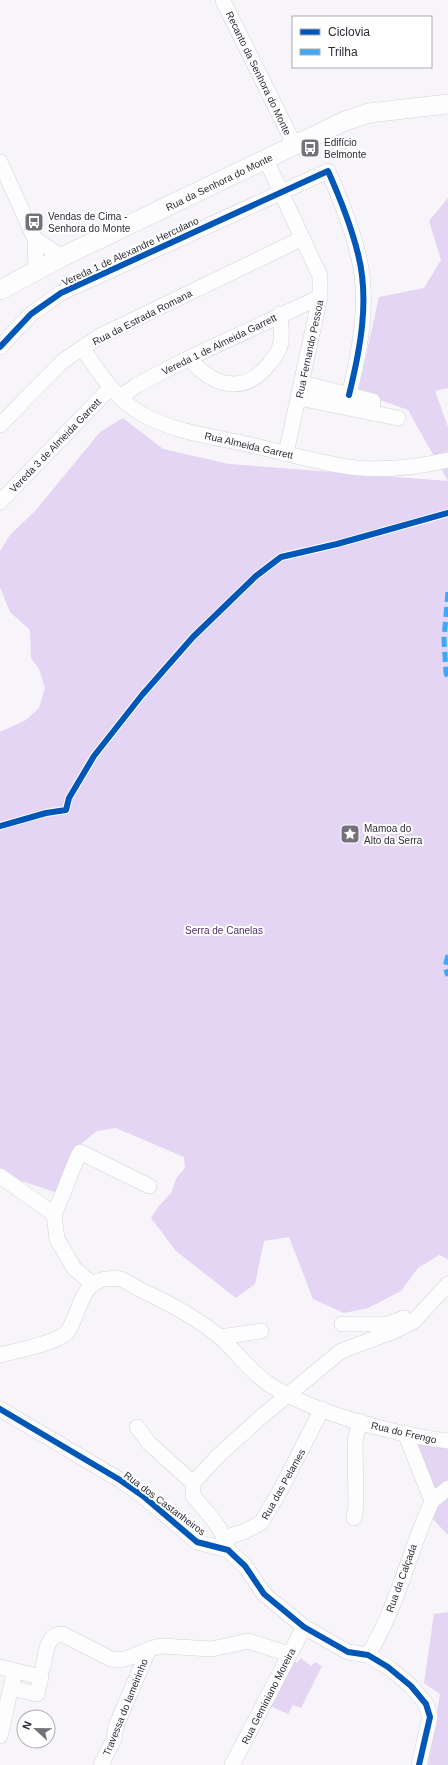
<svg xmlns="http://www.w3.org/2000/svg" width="448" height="1765" viewBox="0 0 448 1765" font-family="Helvetica,sans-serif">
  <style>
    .green { fill: #e3d5f3 }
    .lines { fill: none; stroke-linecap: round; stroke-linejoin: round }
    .minor-casing { stroke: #d4d1d8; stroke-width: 16 }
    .major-casing { stroke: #d4d1d8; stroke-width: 20 }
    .minor { stroke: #fefdfe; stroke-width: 15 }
    .major { stroke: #fefdfe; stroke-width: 19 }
    .quiet { stroke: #3fa9f5; stroke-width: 5; stroke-dasharray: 10 5; stroke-linecap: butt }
    .cycleway-casing { stroke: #fff; stroke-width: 8 }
    .cycleway { stroke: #0057b8; stroke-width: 6 }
    .labels { text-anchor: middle; stroke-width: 4; stroke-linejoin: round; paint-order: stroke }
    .street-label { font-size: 10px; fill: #2f2a35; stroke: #fff }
    .poi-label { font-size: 10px; fill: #2f2a35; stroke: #fff; text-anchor: start }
    .park-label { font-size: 10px; fill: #4d2e69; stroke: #fff }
  </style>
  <rect width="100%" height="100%" fill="#f7f4fa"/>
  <g class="green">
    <polygon points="448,198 448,388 435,391 448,427 448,481 408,410 358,392 379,297 424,288 441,260 429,221"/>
    <polygon points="123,418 163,449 229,464 448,481 448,1259 439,1255 418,1268 401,1291 368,1308 344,1313 313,1299 289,1237 264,1241 255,1284 236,1298 176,1251 151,1218 158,1207 171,1193 177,1177 185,1168 184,1157 116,1128 97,1131 77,1147 58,1193 0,1174 0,732 26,720 39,708 45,688 39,669 31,658 30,630 10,612 0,587 0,551 10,535 36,510 100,432"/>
    <polygon points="417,1441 448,1445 448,1535 431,1517 416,1466"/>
    <polygon points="448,1612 448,1765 428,1765 440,1694 424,1683 434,1614"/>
    <polygon points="301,1658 311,1666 315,1662 322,1666 301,1708 293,1705 288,1714 270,1706 295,1661 297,1663"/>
  </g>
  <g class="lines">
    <g class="minor-casing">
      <g id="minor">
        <polyline points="223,1 295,146"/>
        <polyline points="266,160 320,276 320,297 286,453"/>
        <polyline points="0,162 35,239 36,271"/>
        <polyline points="35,239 62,257"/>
        <path d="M0,347L31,314L61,293L328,171C340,198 351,225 358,254C370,300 360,350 349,395"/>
        <path d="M82,348C99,372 115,398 140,413C171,431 208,436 242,443C273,450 305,459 337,465C372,472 413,468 448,460"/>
        <path d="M189,358C212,386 244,396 269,364C274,358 280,350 281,342C282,333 281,324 280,314"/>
        <polyline points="302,383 373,401 372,413"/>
        <polyline points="121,397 137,385 189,358 320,297"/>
        <polyline points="299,398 398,418"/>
        <polyline points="0,425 63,361 100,336 303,238"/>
        <polyline points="0,502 110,388"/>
        <polyline points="0,1176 54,1214 57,1239 74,1268 92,1284"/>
        <path d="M54,1214C64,1194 70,1172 80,1152L149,1186"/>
        <polyline points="342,1324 388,1324 404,1318"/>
        <polyline points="220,1337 261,1331"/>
        <path d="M0,1355C15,1351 59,1343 68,1331C80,1313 80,1284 105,1279C109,1279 116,1278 120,1279C127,1281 134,1286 139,1289C167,1302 196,1317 220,1337C237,1352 250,1372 270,1385C314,1413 396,1435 448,1441"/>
        <polyline points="0,1409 120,1480 143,1496 197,1542 228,1550 245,1566 264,1594 304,1627 348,1652 368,1655 388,1667 411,1686 426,1704 430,1717 419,1765"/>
        <polyline points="137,1427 149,1443 193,1483"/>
        <polyline points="432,1501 448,1488"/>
        <polyline points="354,1518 356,1505 355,1441 360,1421"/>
        <polyline points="224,1538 243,1532 261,1523 280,1491 322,1409"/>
        <path d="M228,1550C224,1529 206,1511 193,1496V1483L218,1456L261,1417L341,1351L392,1332L414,1321L448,1284"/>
        <path d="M368,1655C397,1608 409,1552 432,1501L405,1433"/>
        <polyline points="0,1667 41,1677 37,1694 11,1688"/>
        <path d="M43,1667C46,1655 46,1634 62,1634L111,1659L120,1660L128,1658L153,1648L161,1646L212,1649L248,1641L289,1654"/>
        <polyline points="0,1736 13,1678"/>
        <polyline points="101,1765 114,1739 116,1726 149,1649"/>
        <polyline points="232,1765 304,1627"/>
      </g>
    </g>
    <g class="major-casing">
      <polyline id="major" points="0,290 62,257 345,121 369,113 448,104"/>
    </g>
    <use href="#minor" class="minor"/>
    <use href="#major" class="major"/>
    <g class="quiet">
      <polyline points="448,592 444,639 446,673 448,678"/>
      <polyline points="448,955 445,967 448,976"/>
    </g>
    <g class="cycleway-casing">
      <g id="cycleway">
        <path d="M0,347L31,314L61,293L328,171C340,198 351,225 358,254C370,300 360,350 349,395"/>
        <polyline points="0,826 46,813 66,810 69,798 94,756 142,695 193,637 256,576 281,557 337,544 448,513"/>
        <polyline points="0,1409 120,1480 143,1496 197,1542 228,1550 245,1566 264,1594 304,1627 348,1652 368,1655 388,1667 411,1686 426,1704 430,1717 419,1765"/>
      </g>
    </g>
    <use href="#cycleway" class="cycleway"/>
  </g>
  <defs>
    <g id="bus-square" transform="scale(1)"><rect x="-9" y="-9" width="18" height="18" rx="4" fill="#75717a" stroke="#fff"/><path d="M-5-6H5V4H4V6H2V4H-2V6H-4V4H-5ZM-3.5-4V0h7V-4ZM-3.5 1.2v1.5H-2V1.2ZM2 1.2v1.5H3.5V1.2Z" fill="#fff"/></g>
    <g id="sight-square" transform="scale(1)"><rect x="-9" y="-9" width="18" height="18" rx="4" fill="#75717a" stroke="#fff"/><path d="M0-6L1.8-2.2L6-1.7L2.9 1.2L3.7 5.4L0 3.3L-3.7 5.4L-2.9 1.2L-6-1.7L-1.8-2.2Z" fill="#fff"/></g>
  </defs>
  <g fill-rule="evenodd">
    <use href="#bus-square" x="310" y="148"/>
    <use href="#bus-square" x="34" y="222"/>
    <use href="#sight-square" x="350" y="834"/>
  </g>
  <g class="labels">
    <g class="street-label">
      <text transform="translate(259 73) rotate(64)" y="4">Recanto da Senhora do Monte</text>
      <text transform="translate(219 182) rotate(-26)" y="4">Rua da Senhora do Monte</text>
      <text transform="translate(130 251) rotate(-25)" y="4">Vereda 1 de Alexandre Herculano</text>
      <text transform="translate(142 317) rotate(-27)" y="4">Rua da Estrada Romana</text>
      <text transform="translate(219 344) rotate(-26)" y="4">Vereda 1 de Almeida Garrett</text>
      <text transform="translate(309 349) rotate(-78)" y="4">Rua Fernando Pessoa</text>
      <text transform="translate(55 445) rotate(-46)" y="4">Vereda 3 de Almeida Garrett</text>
      <text transform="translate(249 445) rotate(13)" y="4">Rua Almeida Garrett</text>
      <text transform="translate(404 1432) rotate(13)" y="4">Rua do Frengo</text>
      <text transform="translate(283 1484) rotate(-61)" y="4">Rua das Pelames</text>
      <text transform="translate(165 1503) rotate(37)" y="4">Rua dos Castanheiros</text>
      <text transform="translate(401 1578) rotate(-70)" y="4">Rua da Calçada</text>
      <text transform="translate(268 1696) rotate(-63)" y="4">Rua Geminiano Moreira</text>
      <text transform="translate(125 1707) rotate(-68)" y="4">Travessa do lameirinho</text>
    </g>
    <g class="poi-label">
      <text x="324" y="146">Edifício<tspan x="324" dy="12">Belmonte</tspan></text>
      <text x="48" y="220">Vendas de Cima -<tspan x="48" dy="12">Senhora do Monte</tspan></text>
      <text x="364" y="832">Mamoa do<tspan x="364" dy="12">Alto da Serra</tspan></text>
    </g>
    <g class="park-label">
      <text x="224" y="934">Serra de Canelas</text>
    </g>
  </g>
  <rect x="292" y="16" width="140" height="52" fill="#ffffff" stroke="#acaaae"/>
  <rect x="300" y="29" width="20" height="6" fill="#0057b8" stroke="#acaaae"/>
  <text x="328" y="36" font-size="12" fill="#2f2a35">Ciclovia</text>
  <rect x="300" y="49" width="20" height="6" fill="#3fa9f5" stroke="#acaaae"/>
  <text x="328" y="56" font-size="12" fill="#2f2a35">Trilha</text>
  <g transform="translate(36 1729) rotate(292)"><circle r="19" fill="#ffffff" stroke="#acaaae"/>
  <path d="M0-3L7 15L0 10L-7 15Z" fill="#75717a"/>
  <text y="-6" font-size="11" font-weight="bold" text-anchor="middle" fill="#2f2a35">N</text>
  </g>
</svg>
